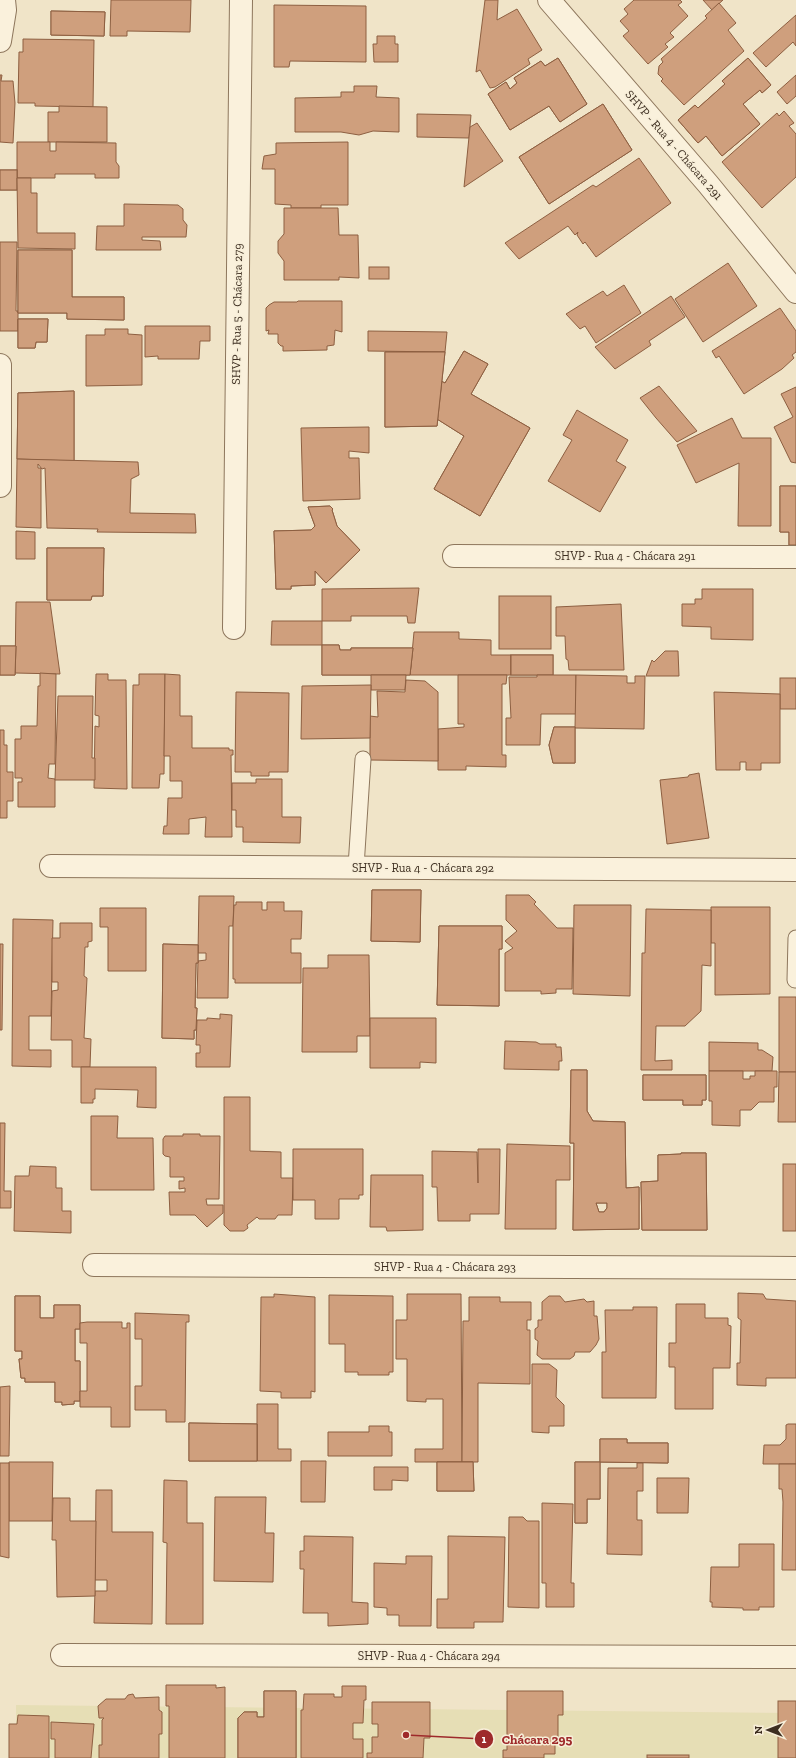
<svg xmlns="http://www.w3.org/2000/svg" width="796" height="1758" viewBox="0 0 796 1758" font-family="'Zilla Slab',serif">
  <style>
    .farmland { fill: #e6deb5 }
    .building { fill: #cf9f7d; stroke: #8d5f41; fill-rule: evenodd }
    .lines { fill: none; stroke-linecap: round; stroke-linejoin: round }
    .service-casing { stroke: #8d765c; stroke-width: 17 }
    .minor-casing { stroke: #8d765c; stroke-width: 24 }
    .service { stroke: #faf1dc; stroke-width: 15 }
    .minor { stroke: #faf1dc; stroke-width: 22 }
    .labels { text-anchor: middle; stroke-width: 3; stroke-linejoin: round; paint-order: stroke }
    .street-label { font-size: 12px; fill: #3d2e20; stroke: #f7eed8 }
    .leader { fill: none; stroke: #9e2a2b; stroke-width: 1.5 }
    .callout-dot { fill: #9e2a2b; stroke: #f7eed8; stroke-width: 1.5 }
    .mark-label { font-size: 12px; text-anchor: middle; font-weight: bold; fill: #fff }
    .callout-label { font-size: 13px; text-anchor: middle; font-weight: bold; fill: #9e2a2b; stroke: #f7eed8; stroke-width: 3; stroke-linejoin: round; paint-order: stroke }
  </style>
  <rect width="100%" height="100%" fill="#f0e4c8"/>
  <polygon class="farmland" points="16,1705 796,1713 796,1758 16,1758"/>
  <g class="building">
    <polygon points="111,0 191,0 190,32 127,31 127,36 110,36"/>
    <polygon points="485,0 498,0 497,20 517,9 542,50 528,59 530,64 495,87 490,88 480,70 476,72"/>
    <polygon points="634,0 680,0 682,2 678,5 688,16 670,33 674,37 665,44 668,47 648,64 623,36 629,31 620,21 628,14 624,9"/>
    <polygon points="703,0 723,0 712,10"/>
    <polygon points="719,3 736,23 728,30 744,51 684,105 661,81 663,79 658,74 659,66 663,62 661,59 707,18 705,16"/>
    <polygon points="274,5 366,6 366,62 290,61 289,67 274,67"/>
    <polygon points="51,11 105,12 104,36 51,35"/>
    <polygon points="51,11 105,12 104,36 51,35"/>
    <polygon points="796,15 796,46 793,42 766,67 753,53"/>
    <polygon points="377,36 395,36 395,44 398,44 398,62 374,62 373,44 377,44"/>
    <polygon points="23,39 94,40 93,107 35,106 35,103 18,103 19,52 23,52"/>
    <polygon points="558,58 587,104 560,122 549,106 510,130 488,94 506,82 510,89 517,83 514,78 541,61 545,66"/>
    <polygon points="558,58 587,104 560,122 549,106 510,130 488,94 506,82 510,89 517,83 514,78 541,61 545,66"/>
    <polygon points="748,58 771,85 762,93 760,90 743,104 760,124 722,156 706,136 698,143 678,120 695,105 698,108 725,84 722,81"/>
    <polygon points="748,58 771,85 762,93 760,90 743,104 760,124 722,156 706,136 698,143 678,120 695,105 698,108 725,84 722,81"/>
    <polygon points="0,75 2,75 1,81 13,81 15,103 13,143 0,142"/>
    <polygon points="796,75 796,96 787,104 777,92"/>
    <polygon points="354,86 377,86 376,97 399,98 399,132 373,131 359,135 341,132 295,132 295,98 341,97 341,92 354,92"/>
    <polygon points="603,104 632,150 549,204 519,157"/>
    <polygon points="603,104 632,150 549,204 519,157"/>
    <polygon points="59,106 107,107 107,142 48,142 48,112 59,112"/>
    <polygon points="784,111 794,123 789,126 796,134 796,177 762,208 722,162 777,113 779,116"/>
    <polygon points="417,114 471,115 469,138 417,137"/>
    <polygon points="477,123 503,161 464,187 470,127"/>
    <polygon points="17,142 50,142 50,151 56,151 56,142 116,143 116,162 119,166 119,178 95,178 95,174 55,174 55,178 17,178"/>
    <polygon points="348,142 348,205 321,205 321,208 291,208 291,205 275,204 275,169 262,169 264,156 276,154 276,143"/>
    <polygon points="639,158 671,203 596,257 585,242 583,244 577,235 578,232 575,235 568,226 519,259 505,243 593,185 596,187"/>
    <rect x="0" y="170" width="17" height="20"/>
    <rect x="0" y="170" width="17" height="20"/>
    <polygon points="17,178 31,178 31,193 37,193 37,233 75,233 75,249 18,248"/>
    <polygon points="124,204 178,205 183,209 183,220 187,225 186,237 142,237 142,240 160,241 161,250 96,250 97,226 124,226"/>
    <polygon points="284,208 338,208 339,235 358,235 359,278 339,277 339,280 284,280 284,261 278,253 278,241 284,234"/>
    <polygon points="0,242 17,242 16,311 18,311 18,331 0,331"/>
    <polygon points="18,250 72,250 72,297 124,297 124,320 67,319 67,313 18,313"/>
    <polygon points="18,250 72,250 72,297 124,297 124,320 67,319 67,313 18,313"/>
    <polygon points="728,263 757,306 703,342 675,299"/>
    <rect x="369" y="267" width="20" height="12"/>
    <polygon points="624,285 641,313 596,343 585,326 580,329 566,314 603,291 607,296"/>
    <polygon points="671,296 685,317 649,341 651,345 615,369 595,347"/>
    <polygon points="298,301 342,301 342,332 335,330 334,345 327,346 327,350 283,351 283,346 281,346 278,343 278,334 268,334 269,330 266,331 266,308 269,305 274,302 297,302"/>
    <polygon points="780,308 796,331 796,352 792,355 794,358 782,369 744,394 719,356 716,358 712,351"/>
    <polygon points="18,319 48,319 47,342 36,342 35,348 18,348"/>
    <polygon points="18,319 48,319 47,342 36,342 35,348 18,348"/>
    <polygon points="145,326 210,326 210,341 200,341 199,359 158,359 158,356 145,357"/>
    <polygon points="105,329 128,329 128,334 142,335 142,385 86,386 86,335 105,335"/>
    <polygon points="368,331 447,332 445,352 368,351"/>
    <polygon points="464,351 488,364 471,394 530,428 480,516 434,489 464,436 437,419 441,381 445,383"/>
    <polygon points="464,351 488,364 471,394 530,428 480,516 434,489 464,436 437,419 441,381 445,383"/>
    <polygon points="385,352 445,352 437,426 385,427"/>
    <polygon points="385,352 445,352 437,426 385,427"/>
    <polygon points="659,386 697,431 677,442 656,418 640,398"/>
    <polygon points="796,387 796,463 791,462 774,427 793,417 781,394"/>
    <polygon points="74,391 74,461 17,459 18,393"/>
    <polygon points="74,391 74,461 17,459 18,393"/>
    <polygon points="577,410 628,440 616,461 626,467 600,512 548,481 572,440 563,435"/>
    <polygon points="732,418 742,438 771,438 771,526 738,526 739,463 696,483 677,445"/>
    <polygon points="369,427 369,453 349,451 349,458 359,458 360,499 303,501 301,428"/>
    <polygon points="17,459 138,462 139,475 131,479 130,513 195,514 196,533 97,532 98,529 47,528 45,468 42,469 38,464 38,468 41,468 41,528 16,527"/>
    <polygon points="780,486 796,486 796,545 789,545 789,532 780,532"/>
    <polygon points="780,486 796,486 796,545 789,545 789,532 780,532"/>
    <polygon points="330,506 333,509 332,510 337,526 360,550 326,583 315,571 315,585 291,586 291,589 276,589 274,531 311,530 315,526 308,507"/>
    <polygon points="330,506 333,509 332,510 337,526 360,550 326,583 315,571 315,585 291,586 291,589 276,589 274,531 311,530 315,526 308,507"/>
    <polygon points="16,531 35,532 35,559 16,559"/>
    <polygon points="47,548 104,548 103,596 92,596 91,600 47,600"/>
    <polygon points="47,548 104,548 103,596 92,596 91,600 47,600"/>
    <polygon points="419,588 415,623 408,623 407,616 351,616 351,621 322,621 322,589"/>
    <polygon points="702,589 753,589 753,640 711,639 711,627 682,626 682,604 695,604 695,599 702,599"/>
    <rect x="499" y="596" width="52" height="53"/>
    <polygon points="16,602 50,602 60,674 15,673"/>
    <polygon points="621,604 624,670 569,670 568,660 566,659 565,636 556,636 556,607"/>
    <polygon points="272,621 322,621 322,645 271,645"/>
    <polygon points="414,632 459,632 459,639 491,640 491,655 511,655 511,675 410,675"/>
    <polygon points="322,645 339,645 340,650 351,650 351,648 413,648 410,675 322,675"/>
    <polygon points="322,645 339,645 340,650 351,650 351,648 413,648 410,675 322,675"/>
    <polygon points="0,646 16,646 15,675 0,675"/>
    <polygon points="0,646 16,646 15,675 0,675"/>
    <polygon points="665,651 678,651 679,676 646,676 652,660 654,662"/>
    <rect x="511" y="655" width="42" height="20"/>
    <rect x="511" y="655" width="42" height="20"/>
    <polygon points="40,673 56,674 55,764 49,764 48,778 55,779 55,807 18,807 18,782 22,782 22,778 15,778 15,739 21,739 21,726 37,726 38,686 40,686"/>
    <polygon points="96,674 108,674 108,680 126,680 127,789 94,788 95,726 99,727 99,716 95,715"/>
    <polygon points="139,674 165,674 164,774 160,774 159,788 132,788 133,685 139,685"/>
    <polygon points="165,674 180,675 180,716 192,716 192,748 229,748 229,750 233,750 233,755 231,755 232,837 205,837 206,817 189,819 189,834 163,834 164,826 167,826 168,798 182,798 182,781 170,781 170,756 164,756"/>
    <polygon points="371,675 406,675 405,690 371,690"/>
    <polygon points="458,675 507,675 506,684 502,684 502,755 506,755 506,767 466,766 466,770 438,770 438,729 464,727 464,724 458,724"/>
    <polygon points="537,675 576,675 576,714 541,714 540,745 506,745 506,718 511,718 509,677 537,677"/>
    <polygon points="576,675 627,676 627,683 635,683 635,676 645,676 644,729 575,728"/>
    <rect x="780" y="678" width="16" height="31"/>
    <polygon points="406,680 425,681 438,692 438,761 370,760 370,716 378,717 377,691 405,692"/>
    <polygon points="371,685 370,738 301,739 302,686"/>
    <polygon points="236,692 289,693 288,772 269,772 269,776 251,776 251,772 235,772"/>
    <polygon points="714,692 780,694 780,763 761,763 761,770 746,770 746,762 740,762 740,770 716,770"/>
    <polygon points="58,696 93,696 92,758 95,758 95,780 55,780"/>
    <polygon points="554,727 575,727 575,763 553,763 549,745"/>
    <polygon points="554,727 575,727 575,763 553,763 549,745"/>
    <polygon points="0,730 4,730 4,745 7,745 7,772 13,772 13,801 7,801 7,818 0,818"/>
    <polygon points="699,773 709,838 667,844 660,780 688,777 689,775"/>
    <polygon points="256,779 282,779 282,817 301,817 300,843 243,842 243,827 236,827 236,810 232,810 232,783 256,783"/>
    <polygon points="372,890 421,890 420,942 371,941"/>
    <polygon points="372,890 421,890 420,942 371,941"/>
    <polygon points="506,895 529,895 536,902 534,904 557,928 573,928 572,989 556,989 556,993 541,994 541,991 505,991 505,953 513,948 505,941 517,931 506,920"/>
    <polygon points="199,896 234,896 233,926 229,926 228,998 197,998 198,961 206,960 206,953 198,953"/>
    <polygon points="236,902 262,902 262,910 267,910 267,902 284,902 284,911 302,911 301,939 291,939 291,953 301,953 301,983 235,983 235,979 233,979 233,926 234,905 236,905"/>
    <polygon points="574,905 631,905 630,996 573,994"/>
    <polygon points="711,907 770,907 770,994 715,995 715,943 711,943"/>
    <polygon points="100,908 146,908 146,971 108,971 108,927 100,927"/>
    <polygon points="646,909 711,910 711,966 702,965 701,1011 685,1026 656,1026 655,1061 672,1060 672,1070 641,1070 642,953 645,953"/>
    <polygon points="13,919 53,920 51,1016 29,1016 29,1050 51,1050 51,1067 12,1066"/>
    <polygon points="60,923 92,923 92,941 88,942 88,947 85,947 84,976 87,978 84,1038 91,1039 90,1067 72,1067 72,1040 51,1040 52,991 58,990 58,982 52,982 52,938 60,938"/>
    <polygon points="439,926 502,926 502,949 499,949 499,1006 437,1005"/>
    <polygon points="439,926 502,926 502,949 499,949 499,1006 437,1005"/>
    <polygon points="0,944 3,944 2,1030 0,1030"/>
    <polygon points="163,944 198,945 198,963 196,963 195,1008 197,1008 196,1030 194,1030 194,1039 162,1038"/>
    <polygon points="163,944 198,945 198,963 196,963 195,1008 197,1008 196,1030 194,1030 194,1039 162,1038"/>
    <polygon points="328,955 369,955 370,1036 357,1036 357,1052 302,1052 303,968 328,968"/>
    <rect x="779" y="997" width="17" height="75"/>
    <polygon points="220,1014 232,1015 230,1067 196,1067 196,1053 200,1053 200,1045 196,1045 197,1020 207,1020 207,1018 220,1019"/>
    <polygon points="370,1018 436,1018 436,1063 420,1062 420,1068 370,1068"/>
    <polygon points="505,1041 536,1042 540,1044 556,1044 556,1047 561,1047 562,1061 559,1061 559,1070 504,1069"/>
    <polygon points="709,1042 758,1043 758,1050 762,1050 773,1057 772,1071 709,1071"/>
    <polygon points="81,1067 156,1067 156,1108 137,1107 138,1090 95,1089 95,1099 93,1099 93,1103 81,1103"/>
    <path d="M571,1070H587V1111L593,1121L625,1122L626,1188L639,1187V1229L573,1230L574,1143H570ZM596,1203H607V1208L604,1212H599Z"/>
    <path d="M571,1070H587V1111L593,1121L625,1122L626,1188L639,1187V1229L573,1230L574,1143H570ZM596,1203H607V1208L604,1212H599Z"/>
    <polygon points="709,1071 743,1071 743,1079 750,1079 750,1076 755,1076 755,1071 777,1071 777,1087 774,1087 774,1102 759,1102 751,1110 740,1110 740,1126 712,1125 712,1101 709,1101"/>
    <polygon points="779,1072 796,1072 796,1122 778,1122"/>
    <polygon points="643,1075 706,1075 706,1100 702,1100 702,1105 683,1105 683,1100 643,1100"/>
    <polygon points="643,1075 706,1075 706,1100 702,1100 702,1105 683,1105 683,1100 643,1100"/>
    <polygon points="224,1097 250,1097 250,1151 281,1152 281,1178 293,1178 292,1215 278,1215 275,1219 259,1219 257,1217 247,1225 248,1228 244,1231 230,1231 224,1225"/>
    <polygon points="91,1116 118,1116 117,1138 153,1138 154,1190 91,1190"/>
    <polygon points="0,1123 5,1123 4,1191 11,1191 11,1208 0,1208"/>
    <polygon points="183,1134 200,1134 200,1136 220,1136 219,1199 206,1199 207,1205 223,1205 223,1213 207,1227 195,1215 170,1215 169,1192 185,1192 185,1188 179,1189 179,1181 184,1181 184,1177 170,1177 170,1157 165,1156 163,1154 163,1139 165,1136 183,1136"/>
    <polygon points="507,1144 570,1146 570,1180 556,1180 556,1229 505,1229"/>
    <polygon points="293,1149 363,1149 363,1195 359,1195 359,1199 339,1199 339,1219 315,1219 315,1200 293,1200"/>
    <polygon points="478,1149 500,1149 499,1214 470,1214 470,1221 438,1221 437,1187 432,1187 432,1151 477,1152 478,1183"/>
    <polygon points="681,1153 706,1153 707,1230 642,1230 641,1182 658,1181 658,1155 681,1154"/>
    <polygon points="681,1153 706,1153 707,1230 642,1230 641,1182 658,1181 658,1155 681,1154"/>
    <rect x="783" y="1164" width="13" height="67"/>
    <polygon points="30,1166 56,1167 56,1188 62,1188 62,1211 71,1211 71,1233 14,1231 15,1176 29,1176"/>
    <polygon points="371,1175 423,1175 423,1230 387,1231 386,1227 370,1227"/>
    <polygon points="738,1293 763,1294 766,1299 796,1301 796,1378 766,1378 766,1386 737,1385 737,1363 740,1363 741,1320 738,1318"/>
    <polygon points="274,1294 315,1297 315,1392 311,1391 311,1398 281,1398 281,1392 260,1391 261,1297 274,1297"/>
    <polygon points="407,1294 461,1294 462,1462 415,1462 415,1449 443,1449 443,1399 426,1399 426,1402 407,1401 407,1359 396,1359 396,1320 407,1320"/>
    <polygon points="329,1295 393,1296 393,1372 389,1372 389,1375 358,1375 358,1372 345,1372 345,1344 329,1344"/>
    <polygon points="15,1296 40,1296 40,1318 54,1318 54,1305 80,1305 80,1329 75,1329 75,1361 80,1361 80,1401 74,1401 74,1404 62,1405 62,1402 55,1402 55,1382 25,1382 25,1378 21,1378 19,1359 22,1359 22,1351 15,1351"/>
    <polygon points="15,1296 40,1296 40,1318 54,1318 54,1305 80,1305 80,1329 75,1329 75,1361 80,1361 80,1401 74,1401 74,1404 62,1405 62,1402 55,1402 55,1382 25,1382 25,1378 21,1378 19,1359 22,1359 22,1351 15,1351"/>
    <polygon points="549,1296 560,1296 565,1302 584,1299 587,1302 594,1301 594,1316 597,1316 599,1339 596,1345 590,1352 575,1352 574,1356 570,1359 542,1359 537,1355 538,1341 535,1339 535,1329 538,1327 538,1320 542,1320 542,1302"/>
    <polygon points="469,1297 500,1297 500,1302 531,1302 531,1320 527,1320 527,1330 530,1330 530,1384 478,1383 478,1462 462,1462 463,1321 469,1321"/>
    <polygon points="676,1304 705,1304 705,1318 728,1318 728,1325 731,1326 730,1368 713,1368 713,1409 675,1409 675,1367 669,1367 669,1343 676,1343"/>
    <polygon points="633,1307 657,1307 656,1398 602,1398 602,1352 606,1352 605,1310 633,1310"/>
    <polygon points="135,1313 189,1315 189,1322 186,1322 185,1422 166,1422 166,1410 135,1410 135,1386 142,1386 142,1339 135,1339"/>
    <polygon points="87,1322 122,1322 122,1328 127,1328 127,1323 130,1323 130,1427 111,1427 111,1407 80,1407 80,1391 87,1391 87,1343 80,1343 80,1323"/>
    <polygon points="532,1364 549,1364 557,1370 556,1397 564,1405 564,1426 549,1426 549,1433 532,1432"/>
    <polygon points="10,1386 9,1456 0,1456 0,1387"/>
    <polygon points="257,1404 278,1404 278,1449 291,1449 291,1461 257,1461"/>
    <polygon points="189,1423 257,1424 257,1461 189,1461"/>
    <polygon points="189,1423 257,1424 257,1461 189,1461"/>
    <polygon points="788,1424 796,1424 796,1464 763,1464 764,1445 780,1445 786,1439 786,1425"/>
    <polygon points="369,1426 389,1426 389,1432 392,1432 392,1456 328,1456 328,1432 369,1432"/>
    <polygon points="600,1439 627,1439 627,1443 668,1443 668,1463 600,1462"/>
    <polygon points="600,1439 627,1439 627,1443 668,1443 668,1463 600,1462"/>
    <polygon points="301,1461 326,1461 325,1502 301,1502"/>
    <polygon points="9,1462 53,1462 52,1521 9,1521"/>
    <polygon points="437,1462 473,1462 474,1491 437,1491"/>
    <polygon points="437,1462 473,1462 474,1491 437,1491"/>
    <polygon points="575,1462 600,1462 600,1499 587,1499 587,1523 575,1523"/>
    <polygon points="575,1462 600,1462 600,1499 587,1499 587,1523 575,1523"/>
    <polygon points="0,1463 9,1463 9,1558 0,1556"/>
    <polygon points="637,1463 643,1463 643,1491 637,1491 637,1520 642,1520 642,1555 607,1554 608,1468 637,1468"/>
    <polygon points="779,1464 796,1464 796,1570 782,1570 783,1502 782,1489 779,1489"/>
    <polygon points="374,1467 408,1467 408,1481 392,1480 392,1490 374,1490"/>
    <polygon points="657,1478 689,1478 688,1513 657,1513"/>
    <polygon points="164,1480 187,1481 187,1523 203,1523 203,1624 166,1624 167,1543 163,1542"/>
    <polygon points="96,1490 112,1490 112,1532 153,1532 152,1624 94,1623 95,1591 107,1591 107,1580 95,1580"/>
    <polygon points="215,1497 266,1497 265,1533 274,1533 273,1582 214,1581"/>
    <polygon points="53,1498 70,1498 70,1521 96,1521 95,1596 57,1597 56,1540 52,1540"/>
    <polygon points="542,1503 573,1504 571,1583 574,1583 574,1607 546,1607 546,1583 542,1583"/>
    <polygon points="509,1517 523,1517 527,1521 539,1521 539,1608 508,1607"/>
    <polygon points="304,1536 353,1537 352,1602 368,1603 368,1624 328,1626 328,1613 303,1613 304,1569 300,1569 300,1551 304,1551"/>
    <polygon points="448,1536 505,1537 503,1622 474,1622 474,1628 437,1628 437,1599 448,1599"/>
    <polygon points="739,1544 774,1544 774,1607 759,1607 759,1610 743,1610 743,1608 712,1607 712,1602 710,1602 711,1567 739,1567"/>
    <polygon points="406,1556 432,1556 431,1626 399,1626 399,1615 387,1615 387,1608 374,1607 374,1563 406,1564"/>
    <polygon points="166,1685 216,1685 216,1688 225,1687 225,1758 169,1758 169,1706 166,1706"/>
    <polygon points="342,1686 366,1686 366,1700 364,1700 363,1723 353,1723 353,1739 363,1739 363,1758 301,1758 301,1710 303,1710 304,1694 334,1694 334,1697 342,1697"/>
    <polygon points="264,1691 296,1691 296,1758 238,1758 238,1718 244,1712 257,1712 257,1717 264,1717"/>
    <polygon points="264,1691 296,1691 296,1758 238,1758 238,1718 244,1712 257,1712 257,1717 264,1717"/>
    <polygon points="507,1691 563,1691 563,1715 558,1715 558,1737 555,1737 555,1754 544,1754 544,1758 503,1758 503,1750 507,1750"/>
    <polygon points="133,1694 135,1698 159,1697 159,1710 162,1712 162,1734 159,1734 159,1758 99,1758 99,1745 102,1745 102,1720 104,1718 99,1718 98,1706 106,1699 125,1699 128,1695"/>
    <rect x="778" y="1701" width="18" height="57"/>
    <polygon points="372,1702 430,1702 430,1738 424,1738 423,1758 367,1758 367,1753 372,1753 372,1737 378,1737 378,1724 372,1724"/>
    <polygon points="18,1715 49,1716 49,1758 9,1758 9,1724 17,1724"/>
    <polygon points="51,1722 94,1724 91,1758 55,1758 55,1739 51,1739"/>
    <rect x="647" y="1755" width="42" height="3"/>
  </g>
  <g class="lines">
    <g class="service-casing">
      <g id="service">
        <polyline points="356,867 363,759"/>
        <polyline points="795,980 796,938"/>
      </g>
    </g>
    <g class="minor-casing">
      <g id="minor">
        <polyline points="549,0 708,184 796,292"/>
        <polyline points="0,41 5,10 4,0"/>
        <polyline points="0,365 0,486"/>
        <polyline points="454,556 796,557"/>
        <polyline points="234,628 241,0"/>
        <polyline points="51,866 796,870"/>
        <polyline points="94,1265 796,1268"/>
        <polyline points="62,1655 796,1657"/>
      </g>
    </g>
    <use href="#service" class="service"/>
    <use href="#minor" class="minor"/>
  </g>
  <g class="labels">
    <g class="street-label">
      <text transform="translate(674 145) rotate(49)" y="4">SHVP - Rua 4 - Chácara 291</text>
      <text transform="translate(237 314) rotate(-89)" y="4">SHVP - Rua 5 - Chácara 279</text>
      <text x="625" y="560">SHVP - Rua 4 - Chácara 291</text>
      <text x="423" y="872">SHVP - Rua 4 - Chácara 292</text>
      <text x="445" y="1271">SHVP - Rua 4 - Chácara 293</text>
      <text x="429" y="1660">SHVP - Rua 4 - Chácara 294</text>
    </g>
  </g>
  <path class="leader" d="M406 1735L484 1739"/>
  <g class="callout-dot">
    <circle cx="406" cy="1735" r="4"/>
    <circle cx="484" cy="1739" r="10"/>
  </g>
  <g class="mark-label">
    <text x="484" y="1743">1</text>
  </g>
  <g class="callout-label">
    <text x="537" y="1744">Chácara 295</text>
  </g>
  <g transform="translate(768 1730) rotate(270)" stroke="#f7eed8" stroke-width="3" paint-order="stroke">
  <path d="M0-3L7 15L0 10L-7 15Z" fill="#3d2e20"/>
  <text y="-6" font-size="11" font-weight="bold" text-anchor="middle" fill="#3d2e20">N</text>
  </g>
</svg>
